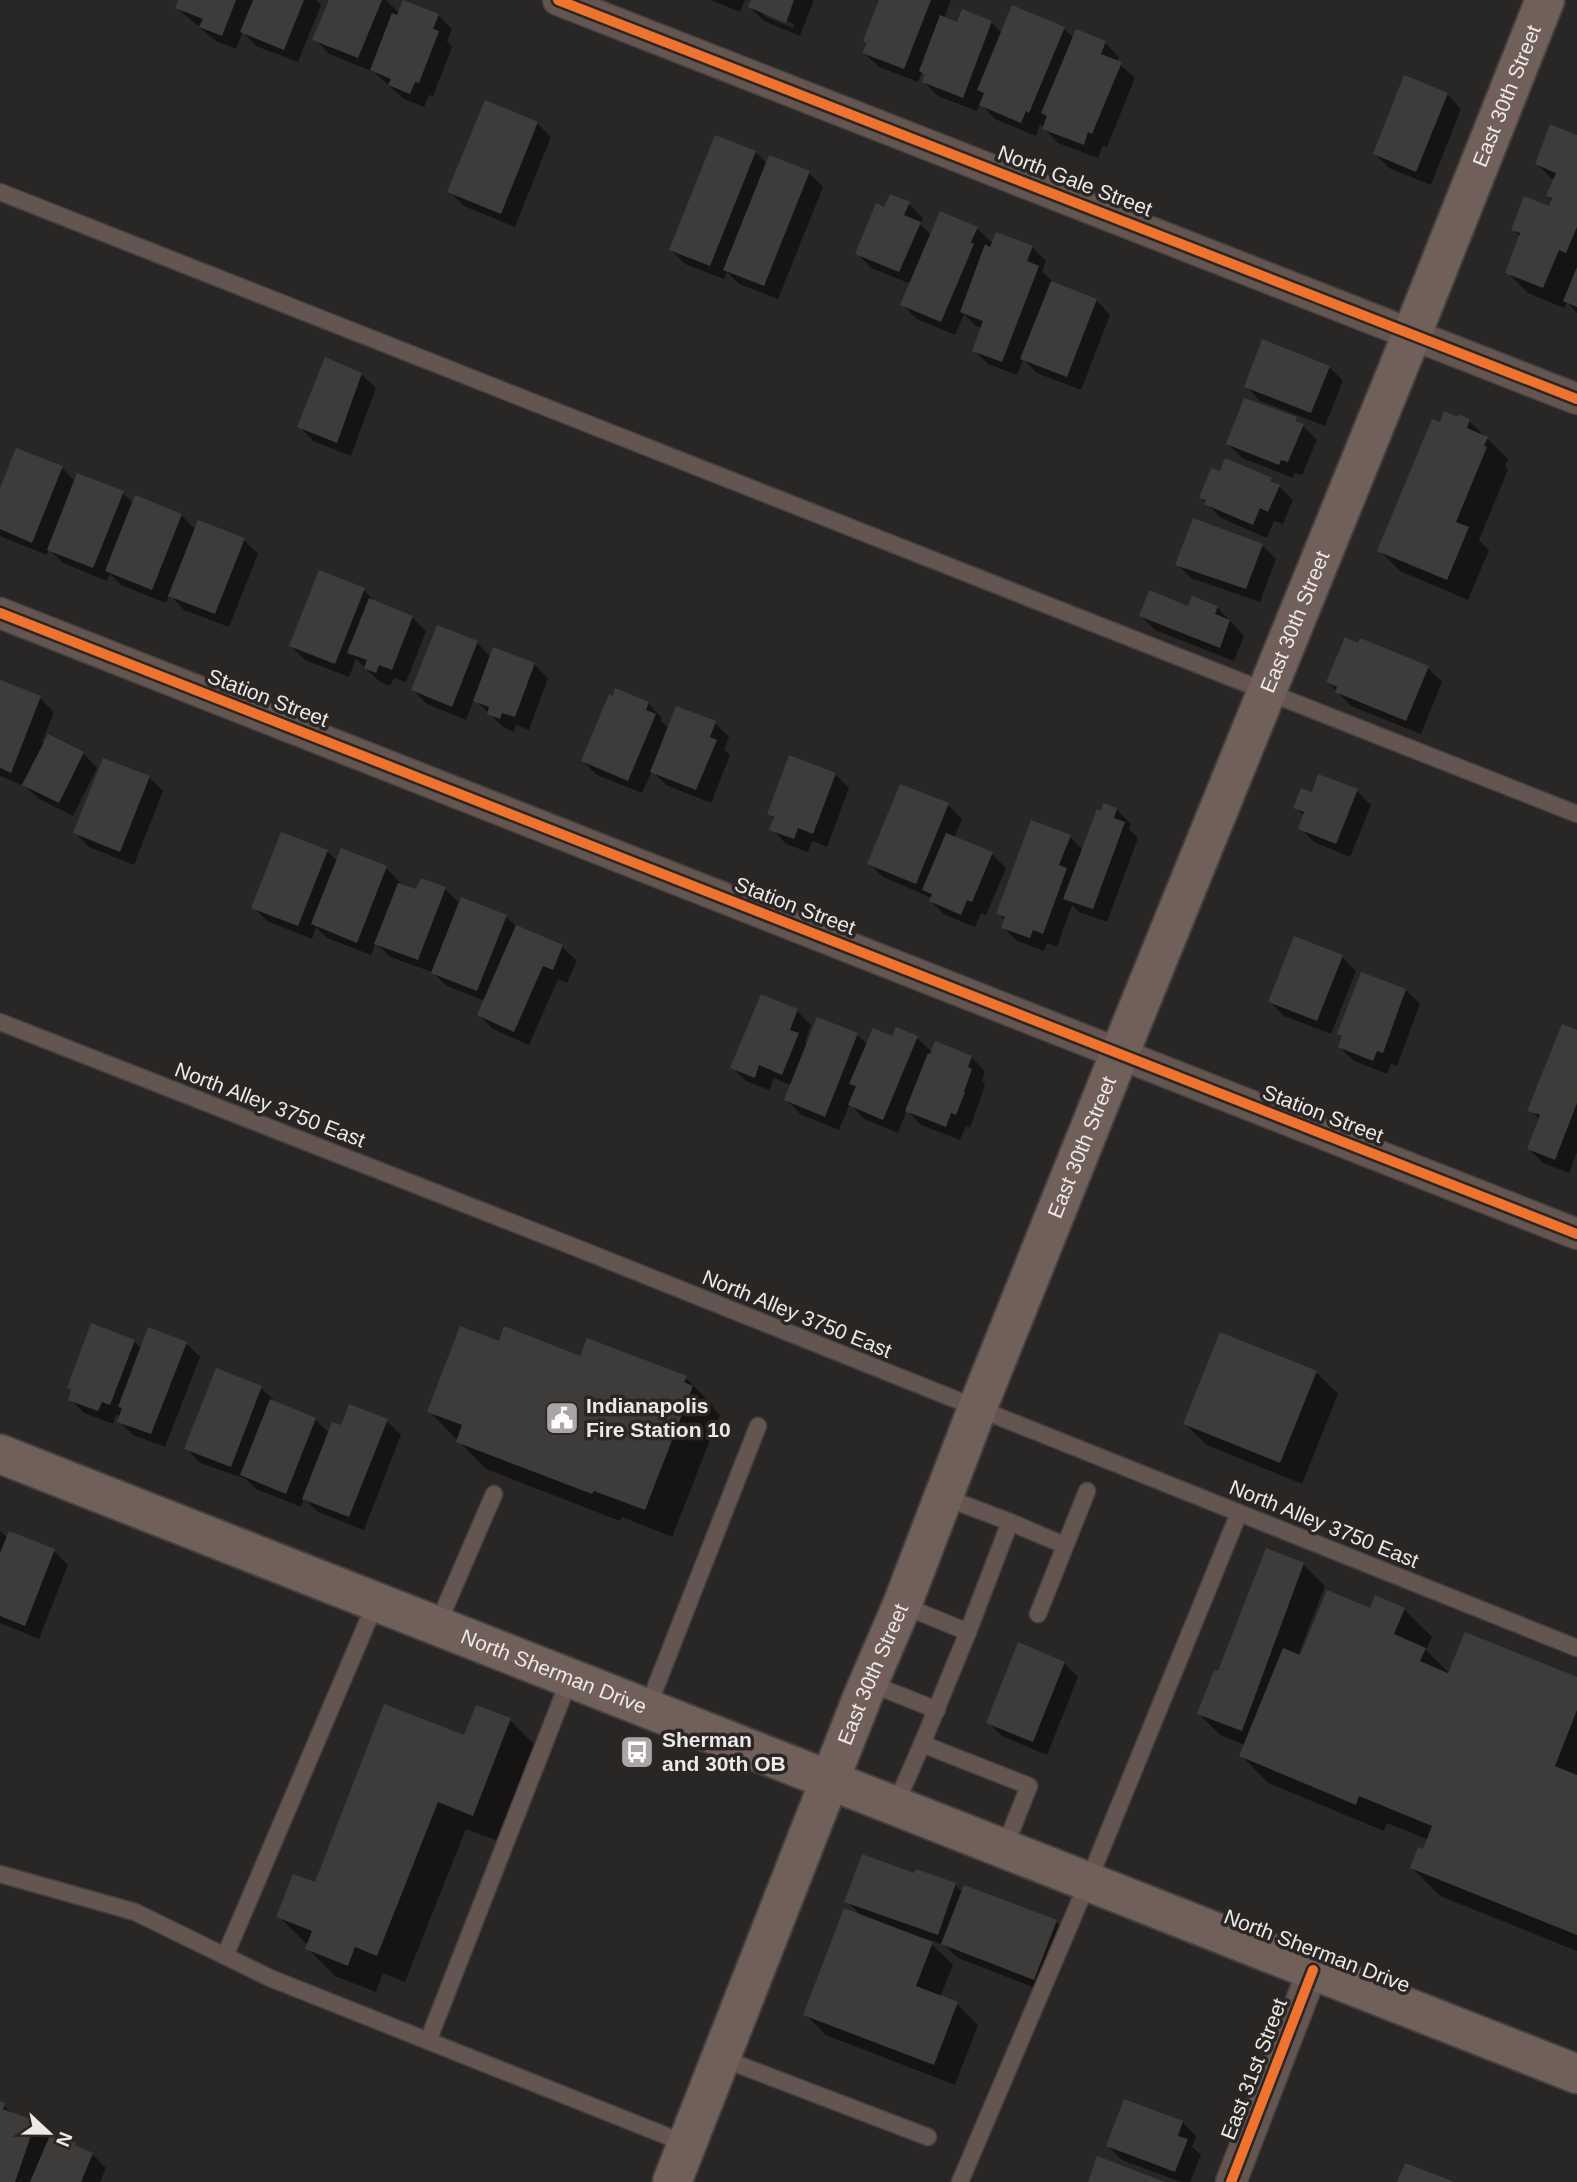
<svg xmlns="http://www.w3.org/2000/svg" width="1577" height="2182" viewBox="0 0 1577 2182" font-family="Helvetica,sans-serif">
  <style>
    .shadow { fill: #0007; fill-rule: evenodd }
    .building { fill: #3e3c3a }
    .lines { fill: none; stroke-linecap: round; stroke-linejoin: round }
    .service-casing { stroke: #434241; stroke-width: 19 }
    .minor-casing { stroke: #434241; stroke-width: 33 }
    .secondary-casing { stroke: #434241; stroke-width: 42 }
    .service { stroke: #645551; stroke-width: 16 }
    .minor { stroke: #645551; stroke-width: 30 }
    .secondary { stroke: #715f5a; stroke-width: 38 }
    .cycleway-casing { stroke: #2a2624; stroke-width: 15 }
    .cycleway { stroke: #ef722f; stroke-width: 10 }
    .labels { text-anchor: middle; stroke-width: 7; stroke-linejoin: round; paint-order: stroke }
    .street-label { font-size: 21px; fill: #ece9e8; stroke: #2a2624 }
    .poi-label { font-size: 21px; font-weight: bold; fill: #ece9e8; stroke: #2a2624; text-anchor: start }
  </style>
  <rect width="100%" height="100%" fill="#292725"/>
  <g class="shadow">
    <polygon points="180,0 316,0 321,5 298,62 256,46 243,32 236,49 216,41 177,8"/>
    <polygon points="331,0 386,0 399,13 438,15 452,29 447,41 452,47 433,96 429,95 424,107 404,99 374,72 329,54 315,39"/>
    <polygon points="711,0 745,0 740,12"/>
    <path d="M753,0H814L800,36L764,21L750,7ZM764,12L794,24L793,28L764,16Z"/>
    <polygon points="881,0 951,0 944,18 958,24 991,22 1002,33 1064,29 1074,38 1105,43 1119,57 1117,62 1135,78 1107,147 1103,145 1098,158 1058,143 1040,124 1036,136 995,119 980,103 977,111 938,96 924,82 926,76 922,72 918,82 879,67 864,53 868,44 865,41"/>
    <polygon points="1447,94 1461,109 1431,185 1389,168 1375,154"/>
    <polygon points="537,123 551,137 515,227 464,206 450,192"/>
    <polygon points="1577,137 1577,313 1567,302 1564,308 1528,293 1507,272 1520,237 1513,229 1550,208 1553,201 1548,196 1554,181 1537,164"/>
    <polygon points="755,152 767,164 809,173 823,187 778,299 739,284 727,272 724,279 685,264 671,250"/>
    <polygon points="909,204 923,218 920,224 931,235 977,228 993,244 1032,247 1046,261 1042,271 1052,281 1052,284 1096,300 1110,315 1081,390 1037,373 1023,359 1017,375 988,364 974,350 982,328 976,326 964,314 955,335 917,319 903,305 911,284 871,268 857,253 885,209"/>
    <polygon points="1329,367 1343,381 1325,426 1260,401 1246,386"/>
    <polygon points="361,374 376,388 351,456 313,441 299,426"/>
    <polygon points="1296,419 1317,440 1302,475 1295,473 1293,478 1242,458 1228,444"/>
    <polygon points="1459,419 1469,421 1508,459 1505,467 1508,470 1479,540 1489,550 1468,600 1400,571 1379,550 1441,424"/>
    <polygon points="62,468 76,482 123,493 134,504 181,515 196,530 244,540 258,554 229,627 184,610 169,594 166,603 121,585 110,574 107,581 63,563 49,549 47,555 2,537 0,535 0,493"/>
    <polygon points="1271,479 1293,500 1283,524 1274,521 1267,538 1221,518 1201,497"/>
    <polygon points="1262,545 1276,559 1260,602 1191,578 1177,564"/>
    <polygon points="364,590 378,604 412,617 426,631 406,682 394,678 390,686 380,682 356,659 349,677 305,660 291,646"/>
    <polygon points="1217,607 1244,636 1234,661 1155,630 1141,616 1189,608"/>
    <polygon points="477,643 491,657 534,664 548,678 529,730 516,725 514,732 503,727 474,699 466,720 427,704 413,690"/>
    <polygon points="1428,668 1442,682 1421,734 1351,706 1328,682"/>
    <polygon points="0,682 40,698 54,712 42,742 83,753 97,768 73,816 39,799 25,786 0,776"/>
    <polygon points="648,703 662,718 661,721 669,729 715,723 729,737 724,750 730,755 711,803 666,785 652,771 642,793 597,775 583,761"/>
    <polygon points="835,774 849,788 827,847 812,841 808,852 786,844 772,829 775,820 769,814"/>
    <polygon points="149,777 163,791 134,865 89,847 75,833"/>
    <polygon points="1357,791 1371,805 1350,857 1314,842 1300,828 1304,816 1295,807 1313,794"/>
    <polygon points="948,805 962,819 954,838 992,854 1006,868 986,915 981,913 975,927 945,915 931,901 932,898 883,877 869,863"/>
    <polygon points="1116,809 1131,824 1129,829 1138,838 1107,922 1079,912 1072,905 1057,947 1047,943 1044,951 1017,941 1003,927 1006,921 998,913 1070,837 1083,850"/>
    <polygon points="342,850 386,868 400,882 399,885 418,892 445,889 460,904 462,899 506,917 517,927 562,947 577,961 567,983 558,979 529,1045 493,1029 479,1015 485,1001 447,986 432,972 390,957 376,943 371,955 327,938 316,927 312,939 267,921 253,907 327,851 338,862"/>
    <polygon points="1342,957 1356,971 1331,1034 1284,1016 1270,1002"/>
    <polygon points="1406,990 1420,1004 1397,1066 1391,1064 1387,1074 1354,1061 1340,1047 1343,1038 1339,1034"/>
    <polygon points="762,996 797,1011 811,1025 805,1042 808,1045 857,1035 868,1045 892,1038 897,1029 917,1038 933,1053 971,1057 985,1071 982,1081 985,1085 970,1128 966,1126 960,1140 921,1125 907,1110 898,1133 864,1119 850,1104 839,1130 800,1114 786,1099 792,1086 774,1078 769,1090 746,1081 732,1067"/>
    <polygon points="1577,1032 1577,1152 1569,1173 1543,1163 1529,1149 1540,1120 1530,1110"/>
    <polygon points="1221,1334 1317,1373 1338,1394 1302,1484 1207,1445 1185,1424"/>
    <polygon points="134,1341 142,1349 186,1343 200,1357 165,1447 133,1435 119,1421 121,1416 116,1415 113,1424 84,1413 70,1399"/>
    <polygon points="500,1343 686,1378 713,1406 713,1408 720,1415 672,1537 622,1517 620,1521 486,1469 429,1411"/>
    <polygon points="217,1370 261,1388 276,1402 315,1419 330,1434 342,1427 387,1421 401,1435 364,1530 318,1512 304,1498 301,1507 256,1489 246,1479 200,1463 186,1448"/>
    <polygon points="0,1531 8,1538 54,1551 68,1565 39,1639 0,1623"/>
    <polygon points="1303,1564 1325,1586 1298,1656 1301,1657 1371,1610 1404,1609 1432,1637 1426,1650 1450,1674 1577,1679 1577,1951 1440,1896 1412,1868 1424,1852 1429,1840 1387,1823 1384,1831 1268,1783 1241,1755 1245,1745 1220,1735 1199,1714 1219,1673"/>
    <polygon points="1064,1663 1078,1677 1047,1755 1002,1736 988,1722"/>
    <polygon points="510,1720 538,1748 501,1842 466,1829 405,1982 383,1973 376,1992 335,1976 307,1948 308,1945 278,1916"/>
    <polygon points="915,1875 955,1885 963,1893 1056,1922 1070,1936 1048,1993 958,1958 944,1945 926,1939 953,1965 940,1997 957,2004 978,2025 955,2085 826,2035 805,2014 863,1917 846,1901"/>
    <polygon points="0,2103 15,2115 35,2123 49,2137 75,2144 80,2149 92,2154 106,2168 100,2182 0,2182"/>
    <polygon points="1182,2122 1196,2136 1192,2147 1201,2155 1190,2182 1181,2182 1122,2160 1108,2146"/>
  </g>
  <g class="building">
    <polygon points="178,0 236,0 222,36 199,27 203,19 175,8"/>
    <polygon points="253,0 304,0 284,50 240,32"/>
    <polygon points="329,0 382,0 358,58 312,40"/>
    <polygon points="403,0 439,14 433,29 439,31 419,83 415,82 410,94 388,85 391,79 370,70 392,13 397,15"/>
    <polygon points="751,0 794,0 786,23 748,7"/>
    <polygon points="879,0 931,0 904,69 862,53 867,43 863,41"/>
    <polygon points="1012,5 1065,27 1029,113 1026,111 1021,123 979,105 984,93 977,90"/>
    <polygon points="962,9 992,21 963,98 922,82 924,74 919,71 940,15 957,22"/>
    <polygon points="1076,29 1106,41 1101,54 1122,62 1092,134 1088,132 1084,145 1042,129 1047,116 1041,113"/>
    <polygon points="1404,75 1448,93 1416,172 1373,154"/>
    <polygon points="485,100 538,122 501,214 447,192"/>
    <polygon points="1550,124 1577,135 1577,227 1566,253 1559,250 1543,288 1505,273 1520,233 1511,230 1524,196 1549,206 1552,198 1546,196 1556,173 1535,164"/>
    <polygon points="715,135 756,151 710,266 669,250"/>
    <polygon points="769,155 810,171 764,286 723,270"/>
    <polygon points="890,194 910,202 904,215 921,222 899,272 855,254 876,203 884,207"/>
    <polygon points="940,211 978,227 971,242 974,244 941,322 900,305"/>
    <polygon points="996,232 1033,246 1027,261 1039,266 1002,362 972,351 983,321 960,312 985,244 990,247"/>
    <polygon points="1577,267 1577,307 1563,301"/>
    <polygon points="1051,281 1097,299 1067,377 1020,359"/>
    <polygon points="1262,339 1330,366 1311,413 1244,387"/>
    <polygon points="325,357 362,373 337,443 297,427"/>
    <polygon points="1244,398 1297,417 1296,421 1304,424 1288,462 1281,460 1279,465 1226,444"/>
    <polygon points="1444,411 1458,417 1459,414 1470,419 1467,428 1488,437 1484,446 1487,447 1456,522 1469,527 1447,580 1377,551 1432,419 1440,422"/>
    <polygon points="16,448 63,466 32,543 0,529 0,488"/>
    <polygon points="1225,458 1272,478 1271,481 1280,485 1268,512 1260,508 1253,525 1204,504 1206,500 1199,498 1211,468 1220,471"/>
    <polygon points="77,473 124,491 93,568 47,550"/>
    <polygon points="135,495 182,514 152,590 105,571"/>
    <polygon points="1193,518 1263,544 1246,589 1175,565"/>
    <polygon points="198,520 245,538 215,614 168,596"/>
    <polygon points="319,570 365,588 335,664 289,646"/>
    <polygon points="1149,590 1188,606 1192,596 1218,606 1215,614 1230,620 1220,648 1139,616"/>
    <polygon points="369,598 413,616 392,670 379,665 376,673 364,668 367,660 347,653"/>
    <polygon points="437,625 478,641 452,707 411,690"/>
    <polygon points="1345,637 1358,643 1360,638 1429,666 1406,721 1335,692 1337,687 1326,682"/>
    <polygon points="493,647 535,663 515,717 502,713 500,719 487,714 489,707 473,701"/>
    <polygon points="0,680 41,696 11,773 0,768"/>
    <polygon points="615,688 649,702 646,710 656,714 628,781 581,761 609,694 613,696"/>
    <polygon points="676,706 716,721 710,737 717,740 696,790 650,772"/>
    <polygon points="48,734 84,752 59,803 22,785"/>
    <polygon points="789,755 836,773 813,834 798,828 794,839 769,830 774,817 767,814"/>
    <polygon points="103,758 150,776 120,852 73,833"/>
    <polygon points="1318,774 1358,789 1336,844 1298,829 1304,812 1293,808 1301,788 1312,792"/>
    <polygon points="900,784 949,803 916,884 867,864"/>
    <polygon points="1103,803 1117,808 1114,818 1125,822 1093,909 1063,899 1097,809 1101,811"/>
    <polygon points="1031,820 1071,835 1059,865 1067,868 1043,934 1033,930 1030,938 1001,928 1005,917 996,914"/>
    <polygon points="281,832 328,850 298,926 251,908"/>
    <polygon points="946,833 993,852 972,902 967,900 961,915 929,901 932,894 922,890"/>
    <polygon points="341,848 387,866 357,943 311,924"/>
    <polygon points="421,878 446,887 418,960 374,944 398,883 416,889"/>
    <polygon points="461,897 507,915 477,991 431,973"/>
    <polygon points="516,925 563,945 553,970 543,966 514,1032 477,1015"/>
    <polygon points="1294,936 1343,955 1317,1021 1268,1002"/>
    <polygon points="1361,972 1406,989 1383,1053 1377,1051 1373,1061 1338,1047 1342,1036 1337,1034"/>
    <polygon points="761,994 798,1009 790,1030 799,1033 782,1075 759,1065 755,1078 730,1068"/>
    <polygon points="817,1017 858,1033 825,1117 784,1100"/>
    <polygon points="1562,1024 1577,1030 1577,1103 1555,1160 1527,1149 1540,1115 1527,1111"/>
    <polygon points="896,1027 918,1036 883,1120 848,1105 856,1086 849,1084 873,1028 892,1036"/>
    <polygon points="935,1041 972,1056 968,1067 972,1069 964,1092 965,1092 956,1115 951,1113 946,1127 905,1111 928,1053 930,1054"/>
    <polygon points="91,1323 135,1340 110,1405 102,1402 98,1411 68,1400 71,1389 67,1388"/>
    <polygon points="460,1326 499,1341 504,1326 580,1356 587,1338 687,1376 684,1382 693,1386 645,1510 594,1491 592,1494 456,1442 462,1425 427,1412"/>
    <polygon points="148,1327 187,1342 151,1434 117,1422 122,1408 118,1407"/>
    <polygon points="1220,1332 1317,1371 1280,1463 1183,1424"/>
    <polygon points="216,1368 262,1386 231,1467 184,1449"/>
    <polygon points="270,1399 316,1418 286,1494 240,1475"/>
    <polygon points="349,1404 388,1419 349,1517 302,1499 332,1422 341,1425"/>
    <polygon points="9,1531 55,1549 25,1626 0,1616 0,1553"/>
    <polygon points="1266,1548 1304,1563 1242,1731 1197,1714 1214,1670 1218,1671"/>
    <polygon points="1327,1590 1370,1608 1375,1595 1405,1608 1394,1634 1426,1648 1420,1661 1448,1673 1465,1632 1577,1677 1577,1710 1555,1766 1577,1775 1577,1935 1410,1868 1418,1847 1423,1849 1432,1826 1359,1796 1356,1805 1239,1756 1283,1648 1300,1655"/>
    <polygon points="1018,1642 1065,1662 1033,1742 986,1723"/>
    <polygon points="384,1704 464,1735 476,1705 511,1718 473,1816 438,1802 377,1956 355,1947 348,1966 305,1949 312,1931 276,1917 293,1874 315,1882"/>
    <polygon points="862,1854 914,1873 916,1869 956,1883 938,1935 844,1902"/>
    <polygon points="964,1885 1057,1920 1034,1980 941,1944"/>
    <polygon points="844,1908 933,1942 916,1986 958,2002 934,2065 803,2015"/>
    <polygon points="1124,2099 1183,2121 1178,2136 1188,2139 1175,2172 1106,2146"/>
    <polygon points="0,2101 5,2103 3,2109 36,2121 15,2182 0,2182"/>
    <polygon points="50,2135 61,2140 62,2137 76,2143 75,2145 93,2153 81,2182 30,2182"/>
    <polygon points="1097,2156 1165,2182 1088,2182"/>
    <polygon points="1405,2163 1455,2182 1397,2182"/>
  </g>
  <g class="lines">
    <g class="service-casing">
      <g id="service">
        <polyline points="0,192 1577,814"/>
        <polyline points="0,1022 572,1246 1577,1648"/>
        <polyline points="944,1497 1010,1522 968,1632"/>
        <polyline points="1010,1522 1064,1545"/>
        <polyline points="902,1605 968,1632 922,1744 1029,1786 1004,1849"/>
        <polyline points="1038,1614 1087,1491"/>
        <polyline points="437,1626 494,1494"/>
        <polyline points="869,1683 937,1710"/>
        <polyline points="647,1709 758,1426"/>
        <polyline points="895,1806 922,1744"/>
        <polyline points="0,1874 135,1912 270,1978 687,2144"/>
        <polyline points="225,1956 376,1602"/>
        <polyline points="428,2041 570,1678"/>
        <polyline points="721,2058 928,2137"/>
        <polyline points="960,2182 1088,1882 1239,1513"/>
      </g>
    </g>
    <g class="minor-casing">
      <g id="minor">
        <polyline points="558,0 1577,399"/>
        <polyline points="0,613 1577,1234"/>
        <polyline points="1231,2182 1313,1970"/>
      </g>
    </g>
    <g class="secondary-casing">
      <g id="secondary">
        <path id="s1" d="M0,1454L1577,2074"/>
        <path id="s2" d="M672,2182L862,1698L902,1605L977,1409L1119,1055L1412,334L1545,0"/>
      </g>
    </g>
    <use href="#service" class="service"/>
    <use href="#minor" class="minor"/>
    <use href="#secondary" class="secondary"/>
    <g class="cycleway-casing">
      <g id="cycleway">
        <polyline points="558,0 1577,399"/>
        <polyline points="0,613 1577,1234"/>
        <polyline points="1231,2182 1313,1970"/>
      </g>
    </g>
    <use href="#cycleway" class="cycleway"/>
  </g>
  <defs>
    <g id="civic-square" transform="scale(1.75)"><rect x="-9" y="-9" width="18" height="18" rx="4" fill="#a8a5a4" stroke="#2a2624"/><path d="M-.6-6.5H3V-4.5H.6V-3L4-1V1h2V6H-6V1h2V-1L-.6-3ZM-1.2 2.5V6h2.4V2.5Z" fill="#fff"/></g>
    <g id="bus-square" transform="scale(1.75)"><rect x="-9" y="-9" width="18" height="18" rx="4" fill="#a8a5a4" stroke="#2a2624"/><path d="M-5-6H5V4H4V6H2V4H-2V6H-4V4H-5ZM-3.5-4V0h7V-4ZM-3.5 1.2v1.5H-2V1.2ZM2 1.2v1.5H3.5V1.2Z" fill="#fff"/></g>
  </defs>
  <g fill-rule="evenodd">
    <use href="#civic-square" x="562" y="1418"/>
    <use href="#bus-square" x="637" y="1752"/>
  </g>
  <g class="labels">
    <g class="street-label">
      <text dy="7" stroke="none"><textPath href="#s2" startOffset="2247">East 30th Street</textPath></text>
      <text transform="translate(1075 181) rotate(21)" y="7">North Gale Street</text>
      <text dy="7" stroke="none"><textPath href="#s2" startOffset="1680">East 30th Street</textPath></text>
      <text transform="translate(268 698) rotate(21)" y="7">Station Street</text>
      <text transform="translate(795 906) rotate(21)" y="7">Station Street</text>
      <text transform="translate(270 1105) rotate(21)" y="7">North Alley 3750 East</text>
      <text transform="translate(1323 1114) rotate(21)" y="7">Station Street</text>
      <text dy="7" stroke="none"><textPath href="#s2" startOffset="1113">East 30th Street</textPath></text>
      <text transform="translate(797 1314) rotate(22)" y="7">North Alley 3750 East</text>
      <text transform="translate(1324 1524) rotate(22)" y="7">North Alley 3750 East</text>
      <text dy="7" stroke="none"><textPath href="#s1" startOffset="595">North Sherman Drive</textPath></text>
      <text dy="7" stroke="none"><textPath href="#s2" startOffset="546">East 30th Street</textPath></text>
      <text transform="translate(1317 1951) rotate(21)" y="7">North Sherman Drive</text>
      <text transform="translate(1254 2069) rotate(-69)" y="7">East 31st Street</text>
    </g>
    <g class="poi-label">
      <text x="586" y="1413">Indianapolis<tspan x="586" dy="24">Fire Station 10</tspan></text>
      <text x="662" y="1747">Sherman<tspan x="662" dy="24">and 30th OB</tspan></text>
    </g>
  </g>
  <g transform="translate(49 2133) rotate(112)" stroke="#2a2624" stroke-width="5" paint-order="stroke">
  <path d="M0-5L12 26L0 18L-12 26Z" fill="#ece9e8"/>
  <text y="-10" font-size="19" font-weight="bold" text-anchor="middle" fill="#ece9e8">N</text>
  </g>
</svg>
